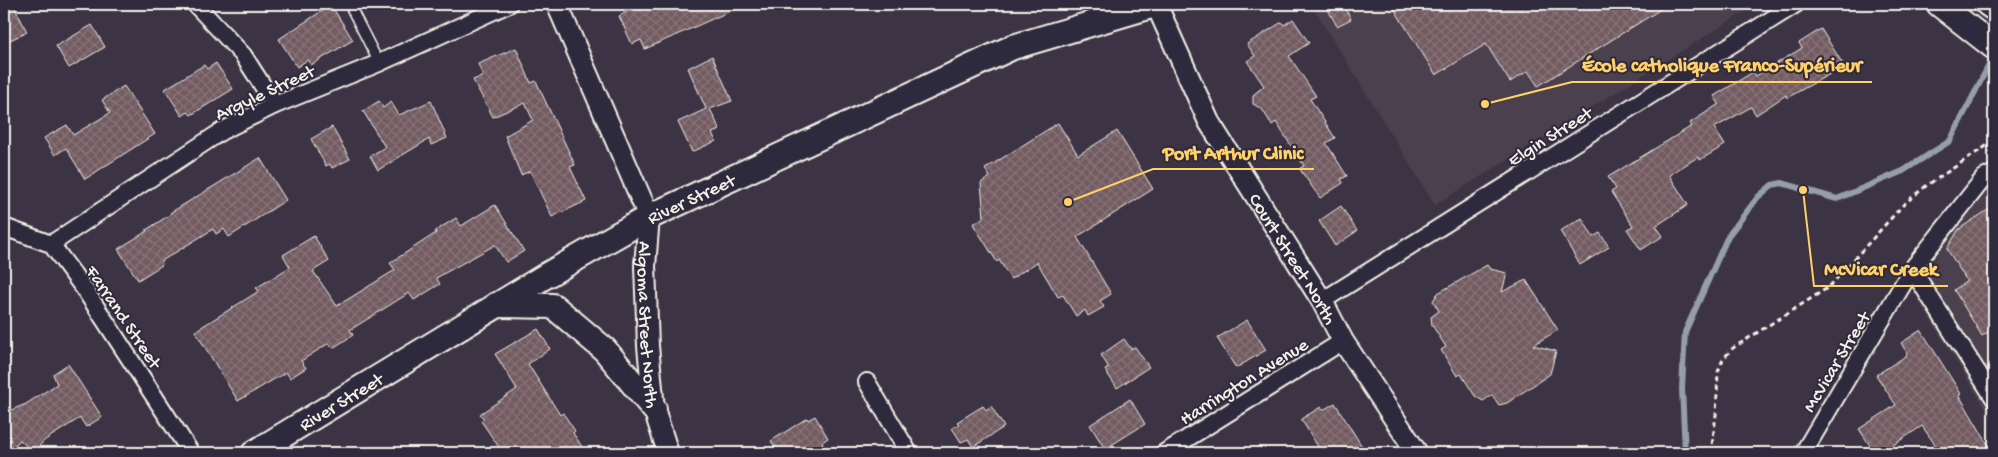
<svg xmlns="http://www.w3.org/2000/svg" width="1998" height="457" viewBox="0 0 1998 457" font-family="'Gochi Hand',sans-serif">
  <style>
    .built { fill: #4c404d }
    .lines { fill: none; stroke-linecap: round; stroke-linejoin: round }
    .stream { stroke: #959eaa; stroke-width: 6 }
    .building { fill: url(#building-cross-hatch); stroke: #f4f1e8 }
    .service-casing { stroke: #f4f1e8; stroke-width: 12 }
    .minor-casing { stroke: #f4f1e8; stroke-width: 20 }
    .tertiary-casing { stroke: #f4f1e8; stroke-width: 24 }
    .secondary-casing { stroke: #f4f1e8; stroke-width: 28 }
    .path { stroke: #f4f1e8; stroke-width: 3; stroke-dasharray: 5 4; stroke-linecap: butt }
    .service { stroke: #2f2a3d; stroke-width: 9 }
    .minor { stroke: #2f2a3d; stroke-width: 16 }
    .tertiary { stroke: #2f2a3d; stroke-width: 20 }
    .secondary { stroke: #2f2a3d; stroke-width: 24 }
    .labels { text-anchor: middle; stroke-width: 4; stroke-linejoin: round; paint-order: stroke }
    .street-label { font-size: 19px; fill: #f4f1e8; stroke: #2f2a3d }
    .leader { fill: none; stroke: #ffd166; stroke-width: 2 }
    .callout-dot { fill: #ffd166; stroke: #2f2a3d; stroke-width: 2 }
    .callout-label { font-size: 20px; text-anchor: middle; font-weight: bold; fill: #ffd166; stroke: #2f2a3d; stroke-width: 4; stroke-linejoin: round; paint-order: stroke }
  </style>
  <defs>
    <pattern id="building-cross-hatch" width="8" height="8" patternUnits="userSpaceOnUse" patternTransform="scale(1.25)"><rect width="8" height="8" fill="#725b62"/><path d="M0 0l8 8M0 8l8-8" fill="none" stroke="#877378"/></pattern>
  </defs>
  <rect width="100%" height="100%" fill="#3c3444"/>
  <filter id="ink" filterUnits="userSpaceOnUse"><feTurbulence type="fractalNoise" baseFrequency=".02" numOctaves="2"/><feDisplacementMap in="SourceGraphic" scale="10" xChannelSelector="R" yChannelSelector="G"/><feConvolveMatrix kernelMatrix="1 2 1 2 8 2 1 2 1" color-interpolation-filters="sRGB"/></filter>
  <g filter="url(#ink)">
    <g class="built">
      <polygon points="1311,4 1757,4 1435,205"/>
      <polygon points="1994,187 1994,422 1917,298 1944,242 1977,200"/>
    </g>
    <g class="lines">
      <polyline class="stream" points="1685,453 1682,388 1685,332 1728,236 1758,197 1772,185 1782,183 1837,199 1903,171 1950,141 1994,55"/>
    </g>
    <g class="building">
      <polygon points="4,4 13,4 27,32 4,43"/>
      <polygon points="624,4 746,4 645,49 641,40 632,44 619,16 628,11"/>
      <polygon points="1325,4 1343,4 1351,19 1337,26"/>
      <polygon points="1391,4 1669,4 1538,86 1528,71 1510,82 1486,44 1436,75"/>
      <polygon points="331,5 353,40 311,65 307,60 297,67 279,39"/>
      <polygon points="1293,19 1309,43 1289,56 1316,96 1310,99 1335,138 1326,143 1347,176 1341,179 1343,183 1320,198 1301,171 1300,168 1304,166 1276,122 1272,125 1262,109 1253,104 1253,95 1264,86 1247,61 1255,56 1247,44 1282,22 1284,25"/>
      <polygon points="92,25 105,47 69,68 56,46"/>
      <polygon points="1821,29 1844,66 1787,98 1786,95 1756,115 1751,107 1714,128 1725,145 1700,160 1698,157 1669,175 1688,205 1656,226 1663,236 1641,250 1627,229 1633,226 1611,192 1616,189 1608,177 1692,126 1690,123 1719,104 1714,96 1753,72 1756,76 1802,48 1799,43"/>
      <polygon points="516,48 531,83 536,81 575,165 570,167 586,201 552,217 530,171 521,175 505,136 533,120 525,103 493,117 473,80 483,76 478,64"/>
      <polygon points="712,56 732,101 710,109 720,130 712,133 716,141 692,152 678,122 706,109 688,68"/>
      <polygon points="216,63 233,89 191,115 188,112 182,116 165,89 204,65 207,69"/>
      <polygon points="124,86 155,134 85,179 66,148 55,155 44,138 67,125 73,135 110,113 102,100"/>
      <polygon points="379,101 383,108 391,102 399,115 431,101 447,138 431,145 429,139 378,170 370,156 385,147 363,111"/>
      <polygon points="1058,123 1078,155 1117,131 1153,189 1077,237 1111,294 1100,301 1104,307 1088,316 1085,310 1076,316 1063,295 1058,297 1037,262 1011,279 999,260 997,262 973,224 984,217 981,183 990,177 985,169"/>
      <polygon points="332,127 350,159 332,168 330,164 326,166 311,139"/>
      <polygon points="260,158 286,200 229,237 224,229 216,234 213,229 160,262 162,265 138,280 118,249 147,231 146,230 171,214 170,213"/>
      <polygon points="495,205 524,251 506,262 495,245 436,278 440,284 414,300 409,293 350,330 353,335 333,348 329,343 301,361 306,368 290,378 286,372 238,401 195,331 259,291 256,288 290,267 283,255 314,236 329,261 313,271 337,306 395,270 390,263 436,233 435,231 456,218 461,226"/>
      <polygon points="1341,206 1357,231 1335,246 1319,221"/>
      <polygon points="1994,206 1994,328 1982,336 1954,290 1967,281 1947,249 1959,229"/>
      <polygon points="1582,218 1593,237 1600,233 1609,247 1580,265 1560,231"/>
      <polygon points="1487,265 1490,269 1507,273 1502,292 1526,280 1558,330 1533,345 1556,351 1550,374 1507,403 1499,405 1492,395 1483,401 1475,396 1461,374 1457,376 1441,350 1446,347 1432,325 1431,317 1439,311 1433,301 1438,293"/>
      <polygon points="1247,320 1266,350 1236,368 1217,338"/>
      <polygon points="538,329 550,349 528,364 560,415 563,413 575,431 573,433 586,453 503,453 481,421 484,419 480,414 517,389 495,354"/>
      <polygon points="1921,330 1961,394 1959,395 1993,453 1941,453 1922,426 1881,453 1875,453 1859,429 1896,405 1876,375 1906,356 1907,353 1901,343"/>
      <polygon points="1124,339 1131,349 1135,347 1149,367 1117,388 1105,370 1109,368 1101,355"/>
      <polygon points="68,364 102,417 86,427 80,418 45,440 33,452 20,440 7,453 4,453 4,413 26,404 57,384 53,374"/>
      <polygon points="1130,399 1145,424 1105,449 1090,425"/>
      <polygon points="1335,403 1366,453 1322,453 1301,419 1321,407 1323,410"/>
      <polygon points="983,406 986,410 991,406 1004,427 973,447 968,439 961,442 952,428 959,424 957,422"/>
      <polygon points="815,416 828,438 822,442 823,444 809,453 779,453 771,441 807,418 808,420"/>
    </g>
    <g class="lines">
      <g class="service-casing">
        <polyline id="service" points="349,4 379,63"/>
      </g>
      <g class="minor-casing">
        <g id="minor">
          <polyline points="195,4 243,55 275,105"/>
          <polyline points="4,227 51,244 85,290 191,453"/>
          <polyline points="51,244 222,131 275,105 379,63 509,4"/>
          <polyline points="1912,269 1994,398"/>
          <polyline points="1322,301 1796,4"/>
          <polyline points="867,382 909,453"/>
          <polyline points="1164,453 1343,341"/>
          <polyline points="1803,453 1912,269 1984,178 1994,173"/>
        </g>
      </g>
      <g class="tertiary-casing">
        <g id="tertiary">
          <path id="s1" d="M557,4L649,217L645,266L648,346L654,409L668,453"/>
          <path id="s2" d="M1156,4L1209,122L1322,301L1343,341L1417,453"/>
        </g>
      </g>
      <g class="secondary-casing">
        <g id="secondary">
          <polyline points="1939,4 1994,47"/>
          <polyline points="1988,4 1994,8"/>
          <polyline points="496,305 553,306 605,350 654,409"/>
          <path id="s3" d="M254,453L547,275L649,217L1013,47L1158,4"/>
        </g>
      </g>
      <g class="path">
        <polyline points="68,453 81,447 86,453"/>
        <polyline points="94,453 101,449 103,453"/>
        <polyline points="1711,453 1716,415 1718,372 1723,359 1733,348 1829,287 1903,205 1926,186 1994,141"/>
      </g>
      <use href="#service" class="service"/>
      <use href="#minor" class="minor"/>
      <use href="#tertiary" class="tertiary"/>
      <use href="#secondary" class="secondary"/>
    </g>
  </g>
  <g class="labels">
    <g class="street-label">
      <text transform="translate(264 91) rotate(-25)" y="7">Argyle Street</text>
      <text transform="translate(1549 135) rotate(-32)" y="7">Elgin Street</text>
      <text dy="7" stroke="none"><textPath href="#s3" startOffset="506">River Street</textPath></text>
      <text dy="7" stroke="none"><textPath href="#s2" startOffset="290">Court Street North</textPath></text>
      <text transform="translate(125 316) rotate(56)" y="7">Farrand Street</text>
      <text dy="7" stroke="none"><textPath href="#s1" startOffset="340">Algoma Street North</textPath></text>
      <text transform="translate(1835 361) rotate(-59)" y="7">McVicar Street</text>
      <text transform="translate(1243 380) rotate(-32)" y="7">Harrington Avenue</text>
      <text dy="7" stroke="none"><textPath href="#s3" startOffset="101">River Street</textPath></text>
    </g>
  </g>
  <path class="leader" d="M1485 104L1572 82H1872M1068 202L1153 169H1314M1803 190L1814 286H1948"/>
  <g class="callout-dot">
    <circle cx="1485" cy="104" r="5"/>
    <circle cx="1068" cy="202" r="5"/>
    <circle cx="1803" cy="190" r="5"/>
  </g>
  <g class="callout-label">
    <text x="1722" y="71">École catholique Franco-Supérieur</text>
    <text x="1233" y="159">Port Arthur Clinic</text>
    <text x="1881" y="275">McVicar Creek</text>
  </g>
  <rect width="1998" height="457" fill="none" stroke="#2f2a3d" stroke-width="20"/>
  <rect x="10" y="10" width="1978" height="437" fill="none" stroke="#f4f1e8" stroke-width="2" filter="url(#ink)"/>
</svg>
